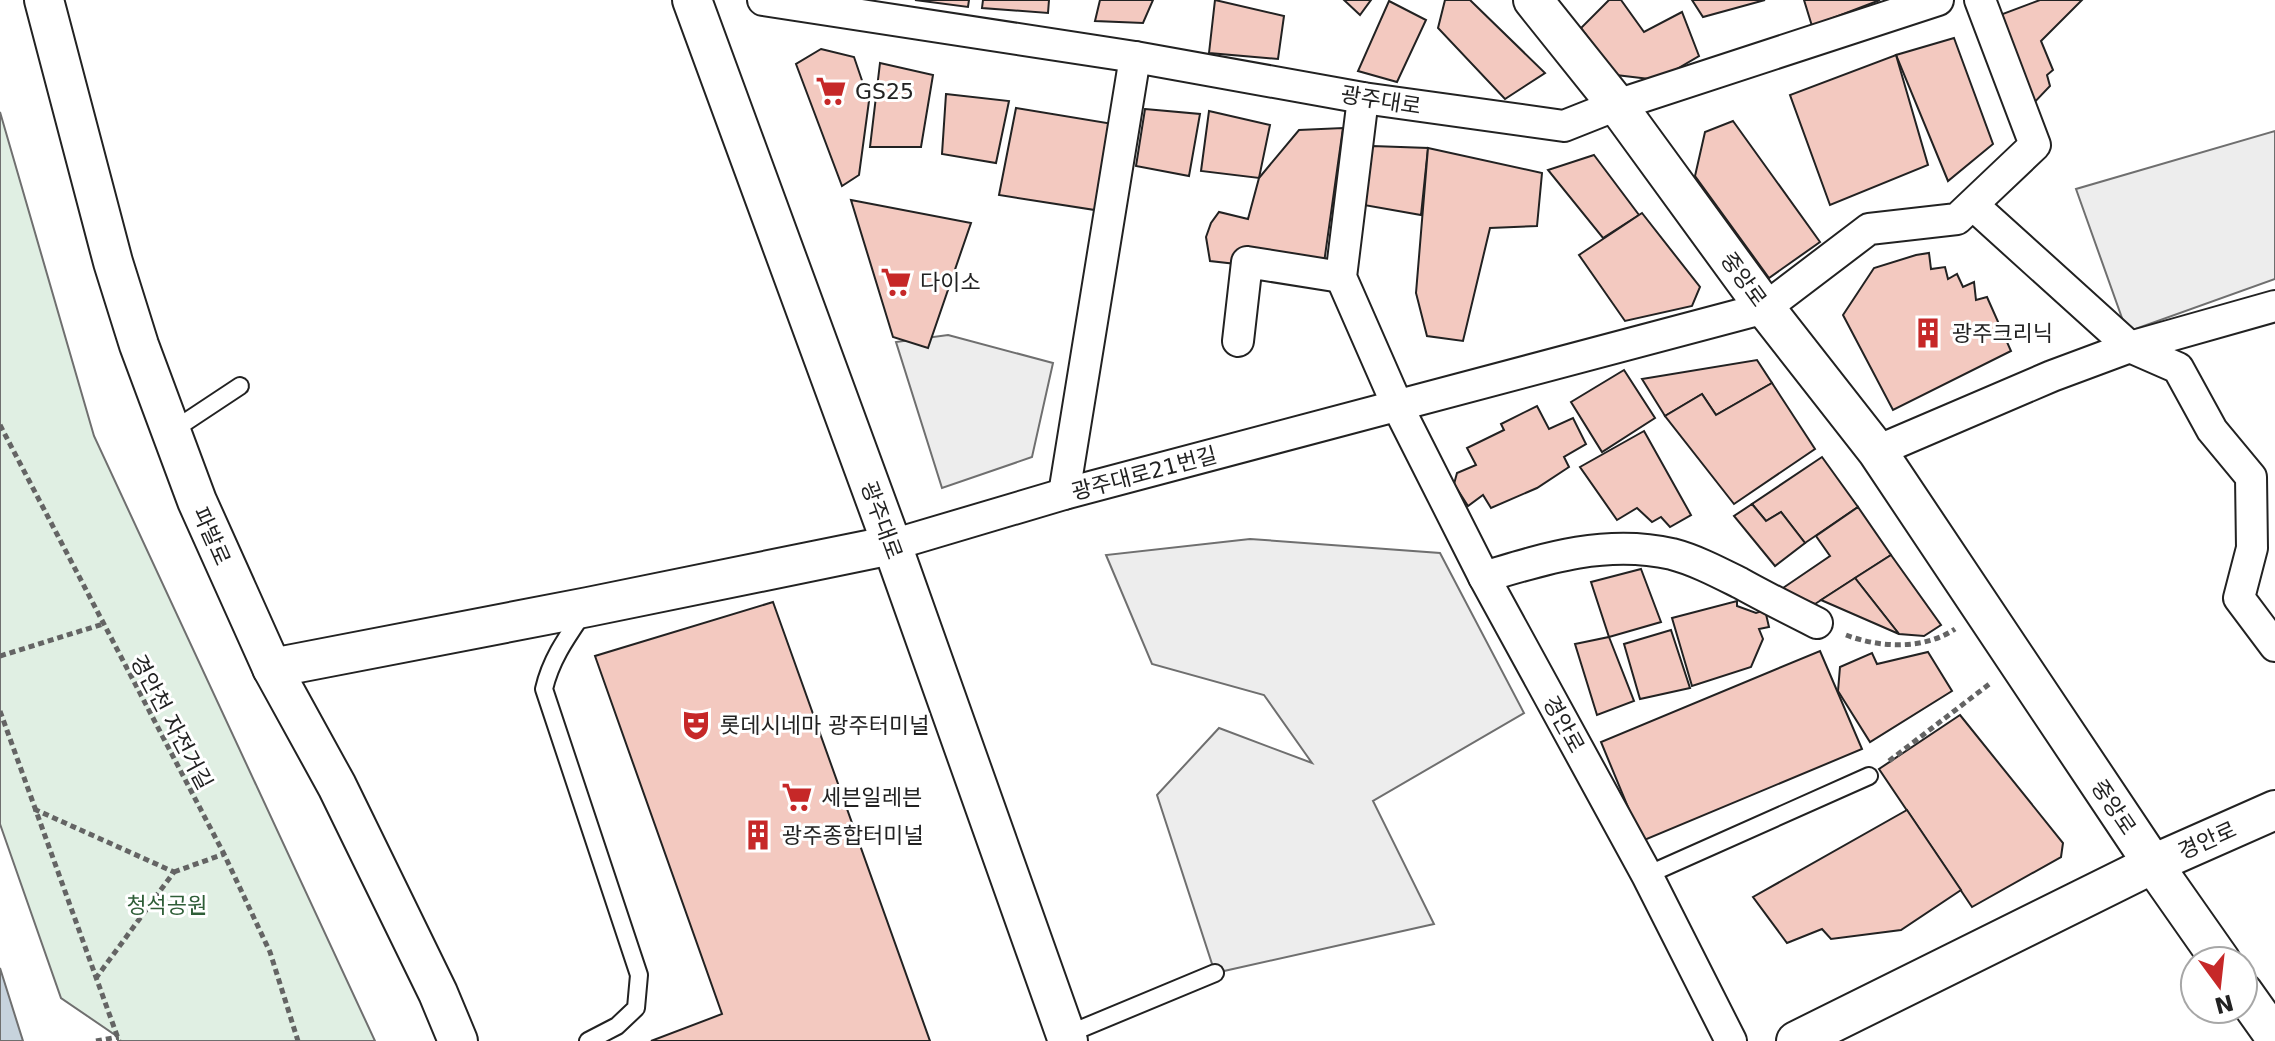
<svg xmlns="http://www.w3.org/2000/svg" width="2275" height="1041" viewBox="0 0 2275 1041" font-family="'DejaVu Sans','Noto Sans KR',sans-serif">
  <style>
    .green { fill: #e0efe3; stroke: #6f6f6f; stroke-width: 2 }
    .parking { fill: #ededed; stroke: #6f6f6f; stroke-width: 2 }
    .water { fill: #c7d3dd; stroke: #6f6f6f; stroke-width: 2 }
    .building { fill: #f3c9c0; stroke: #222; stroke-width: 2 }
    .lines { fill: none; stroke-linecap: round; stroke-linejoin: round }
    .service-casing { stroke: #222; stroke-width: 20 }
    .minor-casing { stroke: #222; stroke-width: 34 }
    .tertiary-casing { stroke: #222; stroke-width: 42 }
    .path { stroke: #646464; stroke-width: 5; stroke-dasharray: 6 4; stroke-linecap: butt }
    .service { stroke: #fff; stroke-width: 16 }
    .minor { stroke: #fff; stroke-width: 30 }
    .tertiary { stroke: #fff; stroke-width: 38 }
    .labels { text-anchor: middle; stroke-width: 6; stroke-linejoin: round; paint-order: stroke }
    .poi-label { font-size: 22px; fill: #222; stroke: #fff; text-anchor: start }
    .street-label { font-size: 22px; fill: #222; stroke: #fff }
    .park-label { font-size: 22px; fill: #2f5e38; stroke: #fff }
  </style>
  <rect width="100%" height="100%" fill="#fff"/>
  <polygon class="green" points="0,112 94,436 375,1041 118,1041 118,1037 61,998 0,824"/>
  <g class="parking">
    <polygon points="2275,131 2275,279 2127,332 2076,189"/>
    <polygon points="948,335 1053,363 1032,457 942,488 896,342"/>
    <polygon points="1250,539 1440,553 1524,713 1373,801 1434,924 1215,973 1157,795 1219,728 1312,763 1264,695 1152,664 1106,555"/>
  </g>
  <polygon class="water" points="0,968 23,1041 0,1041"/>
  <g class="building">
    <polygon points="915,0 969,0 968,7"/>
    <polygon points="983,0 1049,0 1048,13 982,8"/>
    <polygon points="1100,0 1153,0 1143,23 1095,21"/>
    <polygon points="1215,0 1284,16 1278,59 1209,53"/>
    <polygon points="1344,0 1371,0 1360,15"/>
    <polygon points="1445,0 1470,0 1545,73 1505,99 1438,28"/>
    <polygon points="1609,0 1621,0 1644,32 1682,12 1699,56 1658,80 1616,75 1581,28"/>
    <polygon points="1692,0 1765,0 1703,17"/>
    <polygon points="1804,0 1880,0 1812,26"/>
    <polygon points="2040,0 2082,0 2041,41 2053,70 2047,75 2050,86 2029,108 1992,18"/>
    <polygon points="1389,1 1426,20 1397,82 1358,71"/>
    <polygon points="1954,38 1993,144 1948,181 1896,55"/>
    <polygon points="821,49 854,57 869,101 859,175 842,186 796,64"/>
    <polygon points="1896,55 1928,165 1830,205 1790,95"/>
    <polygon points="880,63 933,75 921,147 870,147"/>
    <polygon points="946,94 1009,101 996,163 942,154"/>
    <polygon points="1016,108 1113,124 1095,210 999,195"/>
    <polygon points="1145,109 1200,114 1189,176 1136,166"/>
    <polygon points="1209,111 1270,125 1259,178 1201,171"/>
    <polygon points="1733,121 1820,242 1769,278 1695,176 1705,132"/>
    <polygon points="1343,128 1324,263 1309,272 1210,261 1206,237 1211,223 1219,212 1248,219 1259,178 1299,130"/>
    <polygon points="1372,146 1428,148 1421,215 1364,205"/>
    <polygon points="1428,148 1542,173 1537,226 1490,228 1463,341 1427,336 1416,293"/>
    <polygon points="1594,155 1639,215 1603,238 1548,170"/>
    <polygon points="851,200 971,223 928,348 893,337"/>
    <polygon points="1642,213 1700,287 1692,306 1625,321 1579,255"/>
    <polygon points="1929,253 1931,269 1945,267 1948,279 1957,274 1963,287 1974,282 1976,300 1987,297 2011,351 1893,410 1843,315 1874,268 1916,255"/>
    <polygon points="1757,360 1772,383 1716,415 1702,394 1665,416 1642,379"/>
    <polygon points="1624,370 1655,418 1602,452 1571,402"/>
    <polygon points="1772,383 1815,449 1734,504 1665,416 1702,394 1716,415"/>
    <polygon points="1537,406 1549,429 1573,418 1586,444 1564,457 1569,467 1537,488 1491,508 1483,495 1468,506 1454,484 1457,473 1476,465 1467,448 1504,430 1501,424"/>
    <polygon points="1644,431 1691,515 1670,527 1661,517 1652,522 1637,508 1617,520 1580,467"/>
    <polygon points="1822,457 1858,507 1805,543 1781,512 1766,521 1752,504"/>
    <polygon points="1752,504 1766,521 1781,512 1805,543 1775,566 1734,516"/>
    <polygon points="1858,507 1891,555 1815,604 1780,590 1830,556 1816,536"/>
    <polygon points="1891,555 1941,625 1924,636 1899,634 1855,578"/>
    <polygon points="1641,569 1661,622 1609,637 1591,582"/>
    <polygon points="1855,578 1899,634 1821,600"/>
    <polygon points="1737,601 1737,606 1756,613 1765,610 1769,627 1759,629 1763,639 1751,667 1692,686 1672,618"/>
    <polygon points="773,602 930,1041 651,1041 722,1014 595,656"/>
    <polygon points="1671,630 1690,688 1640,699 1624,644"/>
    <polygon points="1609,637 1634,701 1597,715 1575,644"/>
    <polygon points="1820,651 1862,749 1642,841 1601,742"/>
    <polygon points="1928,652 1952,691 1870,742 1838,691 1840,667 1872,653 1877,664"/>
    <polygon points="1960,715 2063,843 2061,857 1972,907 1879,769"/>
    <polygon points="1907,810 1961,890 1901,930 1831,939 1822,929 1787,943 1753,897"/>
  </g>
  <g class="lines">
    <g class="service-casing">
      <g id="service">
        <polyline points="172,431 240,386"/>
        <path d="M584,612C567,637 551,659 544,689L639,975L636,1008L617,1026L588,1041"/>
        <polyline points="1647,875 1869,776"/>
        <polyline points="1066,1035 1215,973"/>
      </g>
    </g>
    <g class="minor-casing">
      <g id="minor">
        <polyline points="763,0 1135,57 1363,98 1564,126 1617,105 1938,0"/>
        <polyline points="1363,98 1341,277 1398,407 1484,577 1647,875 1731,1041"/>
        <polyline points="1973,205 2130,347 2178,368 2212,430 2251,477 2252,548 2239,598 2275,646"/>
        <polyline points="1238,341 1247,262 1341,277"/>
        <polyline points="1877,451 2052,376 2130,347 2275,306"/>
        <polyline points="1064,494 1135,57"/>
        <polyline points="892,545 1064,494 1765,308 1869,229 1957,219 2035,145 1980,0"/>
        <path d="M1484,577C1546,558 1607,539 1672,554C1695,560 1718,572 1740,583C1765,597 1791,610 1817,623"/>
      </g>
    </g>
    <g class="tertiary-casing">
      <g id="tertiary">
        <polyline points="44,0 113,262 139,345 197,501 272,668 337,786 438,993 458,1041"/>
        <polyline points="692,0 892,545 1068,1041"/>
        <polyline points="1533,0 1617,105 1765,308 1877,451 2153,864 2221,961"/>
        <polyline points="272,668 588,607 892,545"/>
        <polyline points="2243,992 2275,1037"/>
        <polyline points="1796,1041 2153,864 2275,810"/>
      </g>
    </g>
    <g class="path">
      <polyline points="0,425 224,854 270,952 298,1041"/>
      <path d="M1846,635C1880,648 1924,650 1955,629"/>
      <polyline points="0,656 103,624"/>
      <polyline points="0,711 119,1041"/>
      <polyline points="1889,761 1992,682"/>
      <polyline points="34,809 174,872 96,978"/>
      <polyline points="174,872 224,854"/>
      <polyline points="96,1041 118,1037"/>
    </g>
    <use href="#service" class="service"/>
    <use href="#minor" class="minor"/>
    <use href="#tertiary" class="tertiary"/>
  </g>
  <defs>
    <g id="supermarket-bare" transform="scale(2.4)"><path d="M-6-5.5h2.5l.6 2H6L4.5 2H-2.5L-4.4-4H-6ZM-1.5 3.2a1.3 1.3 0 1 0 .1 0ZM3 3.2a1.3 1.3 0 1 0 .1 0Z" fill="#c62828" stroke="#fff" stroke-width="2.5" paint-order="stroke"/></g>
    <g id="building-bare" transform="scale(2.4)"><path d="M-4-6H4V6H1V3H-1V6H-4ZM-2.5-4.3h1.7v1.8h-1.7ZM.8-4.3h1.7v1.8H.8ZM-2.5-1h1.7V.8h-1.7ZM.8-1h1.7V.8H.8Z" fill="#c62828" stroke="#fff" stroke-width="2.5" paint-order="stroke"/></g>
    <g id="theatre-bare" transform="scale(2.4)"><path d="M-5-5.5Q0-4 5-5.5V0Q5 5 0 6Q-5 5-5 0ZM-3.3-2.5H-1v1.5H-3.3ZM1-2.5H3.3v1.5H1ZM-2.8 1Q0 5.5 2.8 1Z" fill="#c62828" stroke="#fff" stroke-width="2.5" paint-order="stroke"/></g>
  </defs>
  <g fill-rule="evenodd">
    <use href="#supermarket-bare" x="831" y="91"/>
    <use href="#supermarket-bare" x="896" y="282"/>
    <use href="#building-bare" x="1928" y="333"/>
    <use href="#theatre-bare" x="696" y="725"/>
    <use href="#supermarket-bare" x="797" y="797"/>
    <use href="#building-bare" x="758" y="835"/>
  </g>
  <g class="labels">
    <g class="poi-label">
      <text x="855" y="99">GS25</text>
      <text x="920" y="290">다이소</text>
      <text x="1952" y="341">광주크리닉</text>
      <text x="720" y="733">롯데시네마 광주터미널</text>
      <text x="821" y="805">세븐일레븐</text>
      <text x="782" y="843">광주종합터미널</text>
    </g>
    <g class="street-label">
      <text transform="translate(1381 100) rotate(9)" y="8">광주대로</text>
      <text transform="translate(1744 279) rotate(54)" y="8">중앙로</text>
      <text transform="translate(1144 473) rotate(-15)" y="8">광주대로21번길</text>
      <text transform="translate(882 520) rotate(70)" y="8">광주대로</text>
      <text transform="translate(212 536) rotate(66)" y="8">파발로</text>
      <text transform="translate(172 722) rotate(62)" y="8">경안천 자전거길</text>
      <text transform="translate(1564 724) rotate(61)" y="8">경안로</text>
      <text transform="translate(2114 807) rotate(56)" y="8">중앙로</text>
      <text transform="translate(2207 840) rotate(-24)" y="8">경안로</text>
    </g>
    <g class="park-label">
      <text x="167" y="913">청석공원</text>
    </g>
  </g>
  <g transform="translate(2219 985) rotate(165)"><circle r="38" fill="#ffffff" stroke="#a7a7a7" stroke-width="2"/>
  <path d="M0-6L14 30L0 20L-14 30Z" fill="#c62828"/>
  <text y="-12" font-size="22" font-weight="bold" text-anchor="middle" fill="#222222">N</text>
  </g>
</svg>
